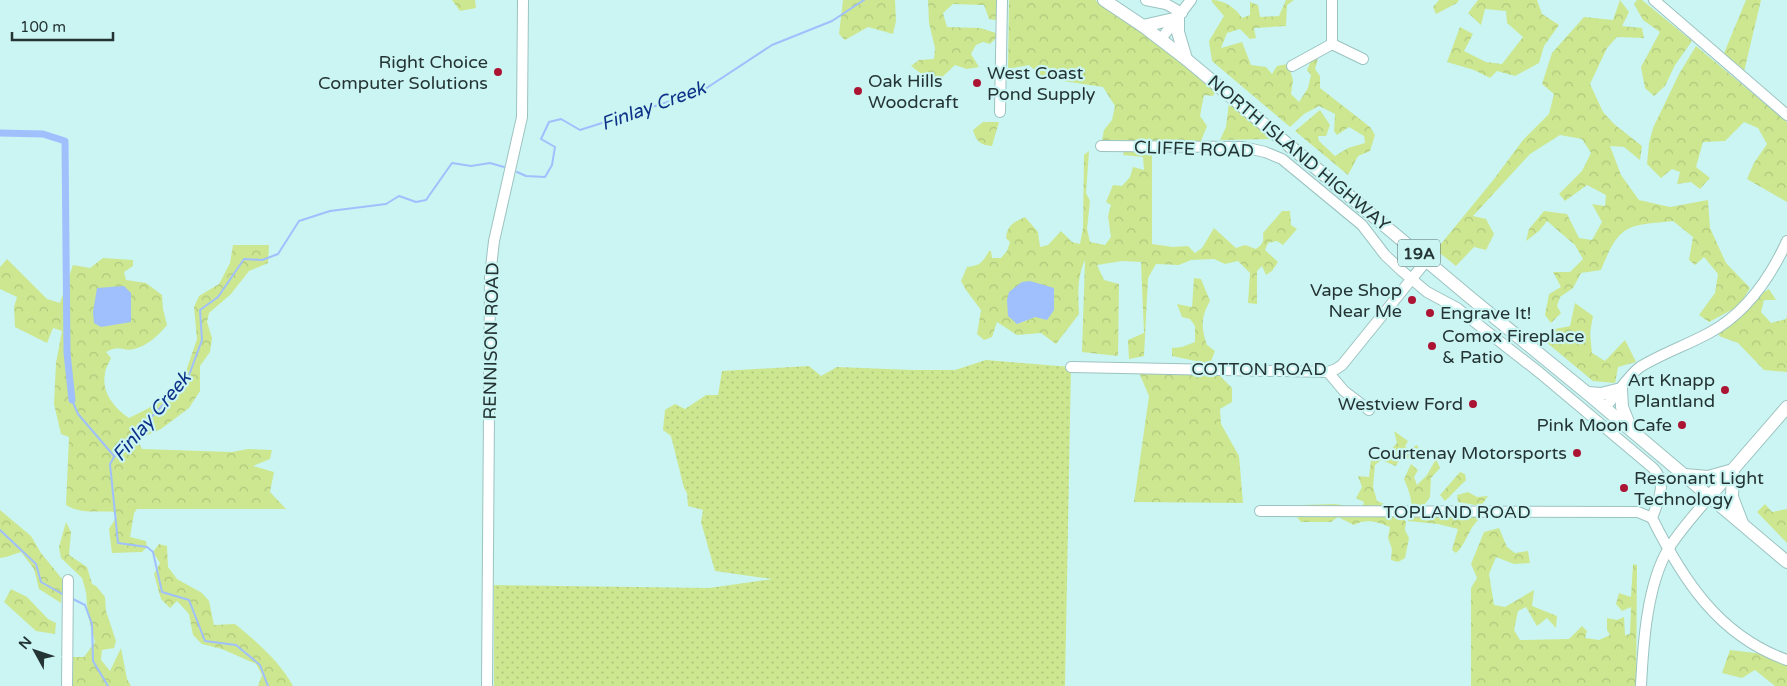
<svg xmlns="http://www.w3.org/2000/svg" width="1787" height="686" viewBox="0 0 1787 686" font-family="'Varela Round',sans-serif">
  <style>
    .green { fill: url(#green-dots) }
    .forest { fill: url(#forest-crowns); fill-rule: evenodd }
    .water { fill: #9fbffd }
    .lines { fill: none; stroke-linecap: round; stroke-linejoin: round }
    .stream { stroke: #9fbffd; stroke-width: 2 }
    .canal { stroke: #9fbffd; stroke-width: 7 }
    .minor-casing { stroke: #9bc3c1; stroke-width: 12 }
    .major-casing { stroke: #9bc3c1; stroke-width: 14 }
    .minor { stroke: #fff; stroke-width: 10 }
    .major { stroke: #fff; stroke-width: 12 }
    .poi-dot { fill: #ab1533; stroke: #cbf5f3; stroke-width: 2 }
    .labels { text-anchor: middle; stroke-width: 4.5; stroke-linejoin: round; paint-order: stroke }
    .shield { fill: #cbf5f3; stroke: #566e6d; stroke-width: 1 }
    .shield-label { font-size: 16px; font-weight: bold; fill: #243434 }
    .poi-label { font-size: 18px; fill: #243434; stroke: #cbf5f3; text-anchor: end }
    .street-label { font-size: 18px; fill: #243434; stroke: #cbf5f3 }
    .water-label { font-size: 19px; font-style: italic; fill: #0d3288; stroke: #cbf5f3 }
  </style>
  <defs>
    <pattern id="green-dots" width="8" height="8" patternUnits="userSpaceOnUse" patternTransform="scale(1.25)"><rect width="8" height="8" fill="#cce790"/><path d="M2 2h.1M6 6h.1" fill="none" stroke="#afc77d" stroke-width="1.8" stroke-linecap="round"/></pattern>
    <pattern id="forest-crowns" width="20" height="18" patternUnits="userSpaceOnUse" patternTransform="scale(1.25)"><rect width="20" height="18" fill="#cce790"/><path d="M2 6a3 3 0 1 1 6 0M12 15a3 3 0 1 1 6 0" fill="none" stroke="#afc77d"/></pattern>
  </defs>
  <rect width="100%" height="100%" fill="#cbf5f3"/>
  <polygon class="green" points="986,360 1071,367 1065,686 494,686 494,585 709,588 772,579 715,571 701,522 703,510 688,506 687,493 684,488 671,436 663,430 665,410 675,404 685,409 706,395 718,395 722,371 809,366 821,376 837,367 913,370 955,370"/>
  <g class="forest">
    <polygon points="452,0 475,0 476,8 460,11"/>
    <polygon points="843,0 895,0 896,21 893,34 868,27 845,40 839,34"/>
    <polygon points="928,0 999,0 999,21 989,19 984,5 953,4 943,13 947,27 980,28 996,33 996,38 990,44 983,42 976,45 971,54 979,67 967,69 955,65 936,83 927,84 923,75 911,66 919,60 934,59 935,48 929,23"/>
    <polygon points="1009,0 1095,0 1164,48 1216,90 1213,96 1204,95 1200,116 1207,126 1201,141 1102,140 1104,130 1112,120 1115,106 1103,87 1043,78 1029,65 1008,69"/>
    <path d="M1212,0C1224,0 1236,8 1242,18L1250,15V2L1258,5L1260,17L1279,16L1286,0H1294L1287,5L1286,26L1254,28L1256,38L1250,39L1240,29L1227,33L1221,48L1242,42L1251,65L1266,67L1272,74L1277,66L1288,64L1293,80L1291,94L1299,102L1308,88L1311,75L1307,70L1311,61L1318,58L1315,69L1320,76V88L1370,127L1375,135L1370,151L1358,156L1348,175L1295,131L1320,110L1330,125L1326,136H1318L1319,141L1335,156L1348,148L1365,143L1364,136L1349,127L1337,135L1334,131L1335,114L1319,106L1304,114L1290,127L1212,61L1209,41L1224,16L1212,2Z"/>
    <polygon points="1439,0 1459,0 1457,3 1436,14 1433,7"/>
    <polygon points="1478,0 1537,0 1542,14 1559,25 1544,46 1539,63 1515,76 1497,71 1490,78 1474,70 1447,62 1460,27 1473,34 1464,51 1486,62 1502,64 1523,37 1507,23 1506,11 1485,9 1481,25 1468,13"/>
    <path d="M1620,0L1629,12L1622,26L1642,28L1644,38L1617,37L1607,48L1590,84L1603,112L1614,124L1642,146L1640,160L1624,147L1610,146L1621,175L1639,200L1670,207L1708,200L1710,228L1726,263L1750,288L1739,306L1709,322L1699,315L1715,293L1718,274L1704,257L1695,265L1689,260L1693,237L1673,221C1626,226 1620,223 1601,270L1581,273L1573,288L1560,297L1557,306L1561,313L1551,323L1545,315L1549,294L1561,287L1553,272H1570L1583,259L1575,245L1547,221L1539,231L1526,241L1529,229L1544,211L1567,214L1579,238L1592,240L1602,222L1592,204L1605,206L1606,195L1587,185L1565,201L1559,194L1582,171L1591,153L1582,139L1560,135L1530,154L1473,216L1486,219L1494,234L1486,250L1474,247L1456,266L1436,250L1494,179L1523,140L1549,114L1554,94L1542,84L1552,53L1584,17L1613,20Z"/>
    <polygon points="1637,0 1642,0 1692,41 1675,65 1665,86 1654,96 1645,88 1641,67 1660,32 1643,20 1634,4"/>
    <polygon points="1746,0 1761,0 1743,76 1722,58"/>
    <polygon points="1696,46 1787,122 1787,202 1747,179 1754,163 1767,144 1758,128 1744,122 1725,141 1703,142 1696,167 1710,178 1700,189 1691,182 1677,184 1680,172 1672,169 1661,178 1647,164 1649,143 1653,128 1679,74"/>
    <polygon points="1229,103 1272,139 1220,140 1226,127"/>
    <path d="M983,122H999L992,146C980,145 976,141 973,130Z"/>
    <path d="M1125,147L1144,148L1152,153V244L1173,247L1188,246L1195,253L1202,248L1214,228L1236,248L1245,245L1256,249C1263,244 1264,242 1263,233L1282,211H1290L1291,225L1297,229L1283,245L1277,241L1268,243L1265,250L1278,262L1272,271L1266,275L1262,266L1257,271V304L1248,303L1250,273L1238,261L1225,264L1214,259L1191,260L1179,265L1156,264L1148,278L1144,356L1129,359L1128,340L1144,333L1141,262L1122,261L1097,265L1104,280L1119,284L1118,356L1082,352L1085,260C1077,277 1078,295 1079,314L1056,344L1041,333L1017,335L997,322L992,337L984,340L977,334L981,310L966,290L961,281L967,267C980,266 983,262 989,251H991L992,258H1001L1007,251L1010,242L1006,238C1007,225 1014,222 1025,217L1038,232L1040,247L1048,245L1061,231L1072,242L1080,244L1083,228L1084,155L1089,151L1086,193L1090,201L1087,229L1090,242L1105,245L1111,237L1108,216L1111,205L1106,202L1113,185L1122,186L1130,177L1133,167L1144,170L1143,157L1123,155ZM1016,289L1035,317L1017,324L1009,292Z"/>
    <path d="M233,245H269L268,263L249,271L231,294L209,313L207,322L212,338L210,352L200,366V391L189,408L161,429L143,437L139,443L142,449L232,452L248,449L272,450L270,459L253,466L274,472L270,492L286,509H137L134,513L130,537L146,541L147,547L142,552L112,553L109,529L117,516L115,512C98,510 82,515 66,505L69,437L61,434L54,404L56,363L62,331L53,328L47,343L15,327L14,307L17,297L0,289V267L7,259L47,299L60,303L73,265L90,268L103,258L133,260V266L124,272L126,280L146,283L162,295L163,309L167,325C159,335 147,346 134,349C122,352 121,344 106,352L111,358C109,363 105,369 105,374C101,392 115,409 129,418L149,408L184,377L197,339L194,307L199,296L219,284L230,263Z"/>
    <path d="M1194,278L1201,279L1210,301C1201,317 1201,327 1207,345L1215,351L1210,364L1172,356V348L1182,347L1195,342V326L1190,319L1182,317L1177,304L1192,307Z"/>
    <polygon points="1769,289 1776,300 1764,300 1761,312 1771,323 1786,319 1787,316 1787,372 1764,370 1738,343 1719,336 1720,327 1753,299"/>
    <polygon points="1575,303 1593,316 1590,333 1592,353 1605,361 1625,340 1636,362 1618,367 1615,383 1593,381 1546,342 1555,329 1570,326"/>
    <polygon points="1137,368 1213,369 1232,388 1232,402 1220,409 1221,424 1239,456 1243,503 1134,502 1149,396"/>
    <path d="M1394,431L1408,441L1405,446L1408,450L1417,445L1421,452L1411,458L1399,460L1396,466L1381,460L1375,465L1373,487L1377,501L1396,509L1406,522L1405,530L1409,538L1405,558L1398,562L1391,560L1392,549L1388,538L1390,527C1377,522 1367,518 1354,525L1338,517L1331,522H1301L1297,517L1301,505L1335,504L1362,508L1364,502L1356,498L1362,487L1358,476L1369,477L1371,461L1376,456L1392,455L1393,447L1397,443Z"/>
    <path d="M1436,459L1440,468L1431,478L1430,497L1422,508L1479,510L1478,520C1468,530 1466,544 1456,553L1452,550L1458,529L1438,524L1408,521C1415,506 1410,493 1404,479L1411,464L1418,470L1414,477L1417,485L1427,475Z"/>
    <polygon points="1460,472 1465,474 1466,480 1445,501 1440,495"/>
    <polygon points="1468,492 1477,497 1488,496 1481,506 1458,502 1457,495"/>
    <polygon points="1765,504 1772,512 1787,509 1787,543 1757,512"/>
    <polygon points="0,510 31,536 41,553 63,580 61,603 39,589 34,569 21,552 6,557 0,558"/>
    <polygon points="66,522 71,532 69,555 87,567 92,584 96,586 105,597 106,611 116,641 114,648 102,650 101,660 110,671 121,648 127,679 131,686 72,686 73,657 84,657 95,642 88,616 86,592 82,578 61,558 59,547"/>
    <polygon points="1499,528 1507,547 1515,553 1528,551 1530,563 1514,564 1496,557 1489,574 1494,605 1505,607 1534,590 1532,606 1557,616 1556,628 1547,618 1537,626 1526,607 1518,611 1514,630 1520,640 1569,639 1582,626 1587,631 1585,638 1599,640 1610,635 1607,630 1607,618 1617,620 1624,617 1625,635 1630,634 1631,607 1622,611 1616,604 1619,593 1631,597 1633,564 1637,565 1636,686 1471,686 1471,588 1477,578 1471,564 1484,532"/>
    <path d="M159,544L167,546L168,567L177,579L202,593L209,601L214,625L235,624C255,640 281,663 293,686H258L262,675L256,664L222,649L202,644L193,635L189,614L177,601L170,608L161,599L154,574L160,563L153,552Z"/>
    <polygon points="11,589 27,597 48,619 56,623 55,634 36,631 4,602"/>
    <polygon points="1730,650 1772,655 1787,663 1787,686 1775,686 1755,670 1742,678 1722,673"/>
  </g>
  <g class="water">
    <polygon points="1030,281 1054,288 1054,310 1047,320 1035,317 1017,324 1008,316 1007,300 1009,292 1022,282"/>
    <polygon points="124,286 131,293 131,322 101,327 94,323 93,312 97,288"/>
  </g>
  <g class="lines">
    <g class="stream">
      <polyline points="517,172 526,176 545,177 552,165 555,147 541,139 549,122 561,119 580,130 702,91 772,45 832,21 864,0"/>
      <polyline points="72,400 78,414 114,456"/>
      <polyline points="0,530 36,564 41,582 64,595"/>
      <polyline points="71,598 85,605 92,624 93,661 108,686"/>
      <polyline points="268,686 260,665 236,645 205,641 189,600 162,592 153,552 147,547 118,543 110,464 114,457 188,378 202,340 200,310 218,297 244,259 262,260 278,254 299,221 330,211 386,204 399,196 416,202 426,200 452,163 471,166 490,163 504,167"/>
    </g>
    <polyline class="canal" points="0,133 43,134 65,141 67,353 72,400"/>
    <g class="minor-casing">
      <g id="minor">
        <polyline points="1146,0 1166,4 1182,13"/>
        <polyline points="1332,0 1332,44"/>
        <polyline points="1654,0 1787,115"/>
        <polyline points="1161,39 1191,0"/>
        <polyline points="1332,44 1363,59"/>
        <polyline points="1292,66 1332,44"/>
        <polyline points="1000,112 1002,0"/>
        <path d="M1101,146L1243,147L1265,152L1282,159L1362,225L1385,255L1402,271L1427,292L1457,308L1540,373L1653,468C1668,483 1658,501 1652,518C1683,580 1719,636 1787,660"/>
        <polyline points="1071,367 1328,372 1336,369 1342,365 1427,260"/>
        <polyline points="1328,372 1344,391 1369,410"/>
        <path d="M1605,408C1614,397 1630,374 1640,367C1661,354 1687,345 1709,333C1745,314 1770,278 1787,241"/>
        <polyline points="1260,511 1638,512 1652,518"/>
        <polyline points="67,686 68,580"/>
        <polyline points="487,686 490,276 494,241 522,117 523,0"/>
        <path d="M1641,686C1643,645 1647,583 1669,548C1681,529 1696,513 1710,496"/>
      </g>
    </g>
    <g class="major-casing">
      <g id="major">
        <polyline points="1104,0 1143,26 1186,59 1472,299 1587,393 1787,562"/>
        <polyline points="1143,26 1178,18 1178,32 1186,59"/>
        <polyline points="1587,393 1601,394 1621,389 1622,407 1630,427"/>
        <polyline points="1733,470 1732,497 1742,523"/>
        <polyline points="1685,475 1708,477 1733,470"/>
        <polyline points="1710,496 1787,407"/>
      </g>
    </g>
    <use href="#minor" class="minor"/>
    <use href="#major" class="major"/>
  </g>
  <g class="poi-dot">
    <circle cx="498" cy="72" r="5"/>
    <circle cx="977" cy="83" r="5"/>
    <circle cx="858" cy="91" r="5"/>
    <circle cx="1412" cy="300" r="5"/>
    <circle cx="1430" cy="313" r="5"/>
    <circle cx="1432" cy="346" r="5"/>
    <circle cx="1725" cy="390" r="5"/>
    <circle cx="1473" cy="404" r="5"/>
    <circle cx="1682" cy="425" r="5"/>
    <circle cx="1577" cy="453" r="5"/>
    <circle cx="1624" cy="488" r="5"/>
  </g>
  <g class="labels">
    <rect class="shield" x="1398" y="239.5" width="42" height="27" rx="4"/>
    <g class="shield-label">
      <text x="1419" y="259">19A</text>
    </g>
    <g class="poi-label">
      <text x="488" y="68">Right Choice<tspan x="488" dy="21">Computer Solutions</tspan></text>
      <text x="987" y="79" text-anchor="start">West Coast<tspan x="987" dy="21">Pond Supply</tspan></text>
      <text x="868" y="87" text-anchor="start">Oak Hills<tspan x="868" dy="21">Woodcraft</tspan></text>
      <text x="1402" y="296">Vape Shop<tspan x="1402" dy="21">Near Me</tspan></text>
      <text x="1440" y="319" text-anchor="start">Engrave It!</text>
      <text x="1442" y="342" text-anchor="start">Comox Fireplace<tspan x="1442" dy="21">&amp; Patio</tspan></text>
      <text x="1715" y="386">Art Knapp<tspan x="1715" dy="21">Plantland</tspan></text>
      <text x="1463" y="410">Westview Ford</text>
      <text x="1672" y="431">Pink Moon Cafe</text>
      <text x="1567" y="459">Courtenay Motorsports</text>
      <text x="1634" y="484" text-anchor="start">Resonant Light<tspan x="1634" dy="21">Technology</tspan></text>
    </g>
    <g class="street-label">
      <text transform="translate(1194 149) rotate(2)" y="6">CLIFFE ROAD</text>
      <text transform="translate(1299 153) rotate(40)" y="6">NORTH ISLAND HIGHWAY</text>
      <text transform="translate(491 341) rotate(-89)" y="6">RENNISON ROAD</text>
      <text x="1259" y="375">COTTON ROAD</text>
      <text x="1457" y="518">TOPLAND ROAD</text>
    </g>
    <g class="water-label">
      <text transform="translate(653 105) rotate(-20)" y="7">Finlay Creek</text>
      <text transform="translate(151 416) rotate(-50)" y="7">Finlay Creek</text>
    </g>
  </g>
  <g transform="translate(35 651) rotate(310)" stroke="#cbf5f3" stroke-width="4" paint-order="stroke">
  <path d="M0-4L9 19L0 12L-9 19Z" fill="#243434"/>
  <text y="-8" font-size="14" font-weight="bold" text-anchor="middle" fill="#243434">N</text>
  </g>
  <path d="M12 32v8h101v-8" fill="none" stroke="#243434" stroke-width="2.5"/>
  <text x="20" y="32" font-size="15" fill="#243434" stroke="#cbf5f3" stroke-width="4" paint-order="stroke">100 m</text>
</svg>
